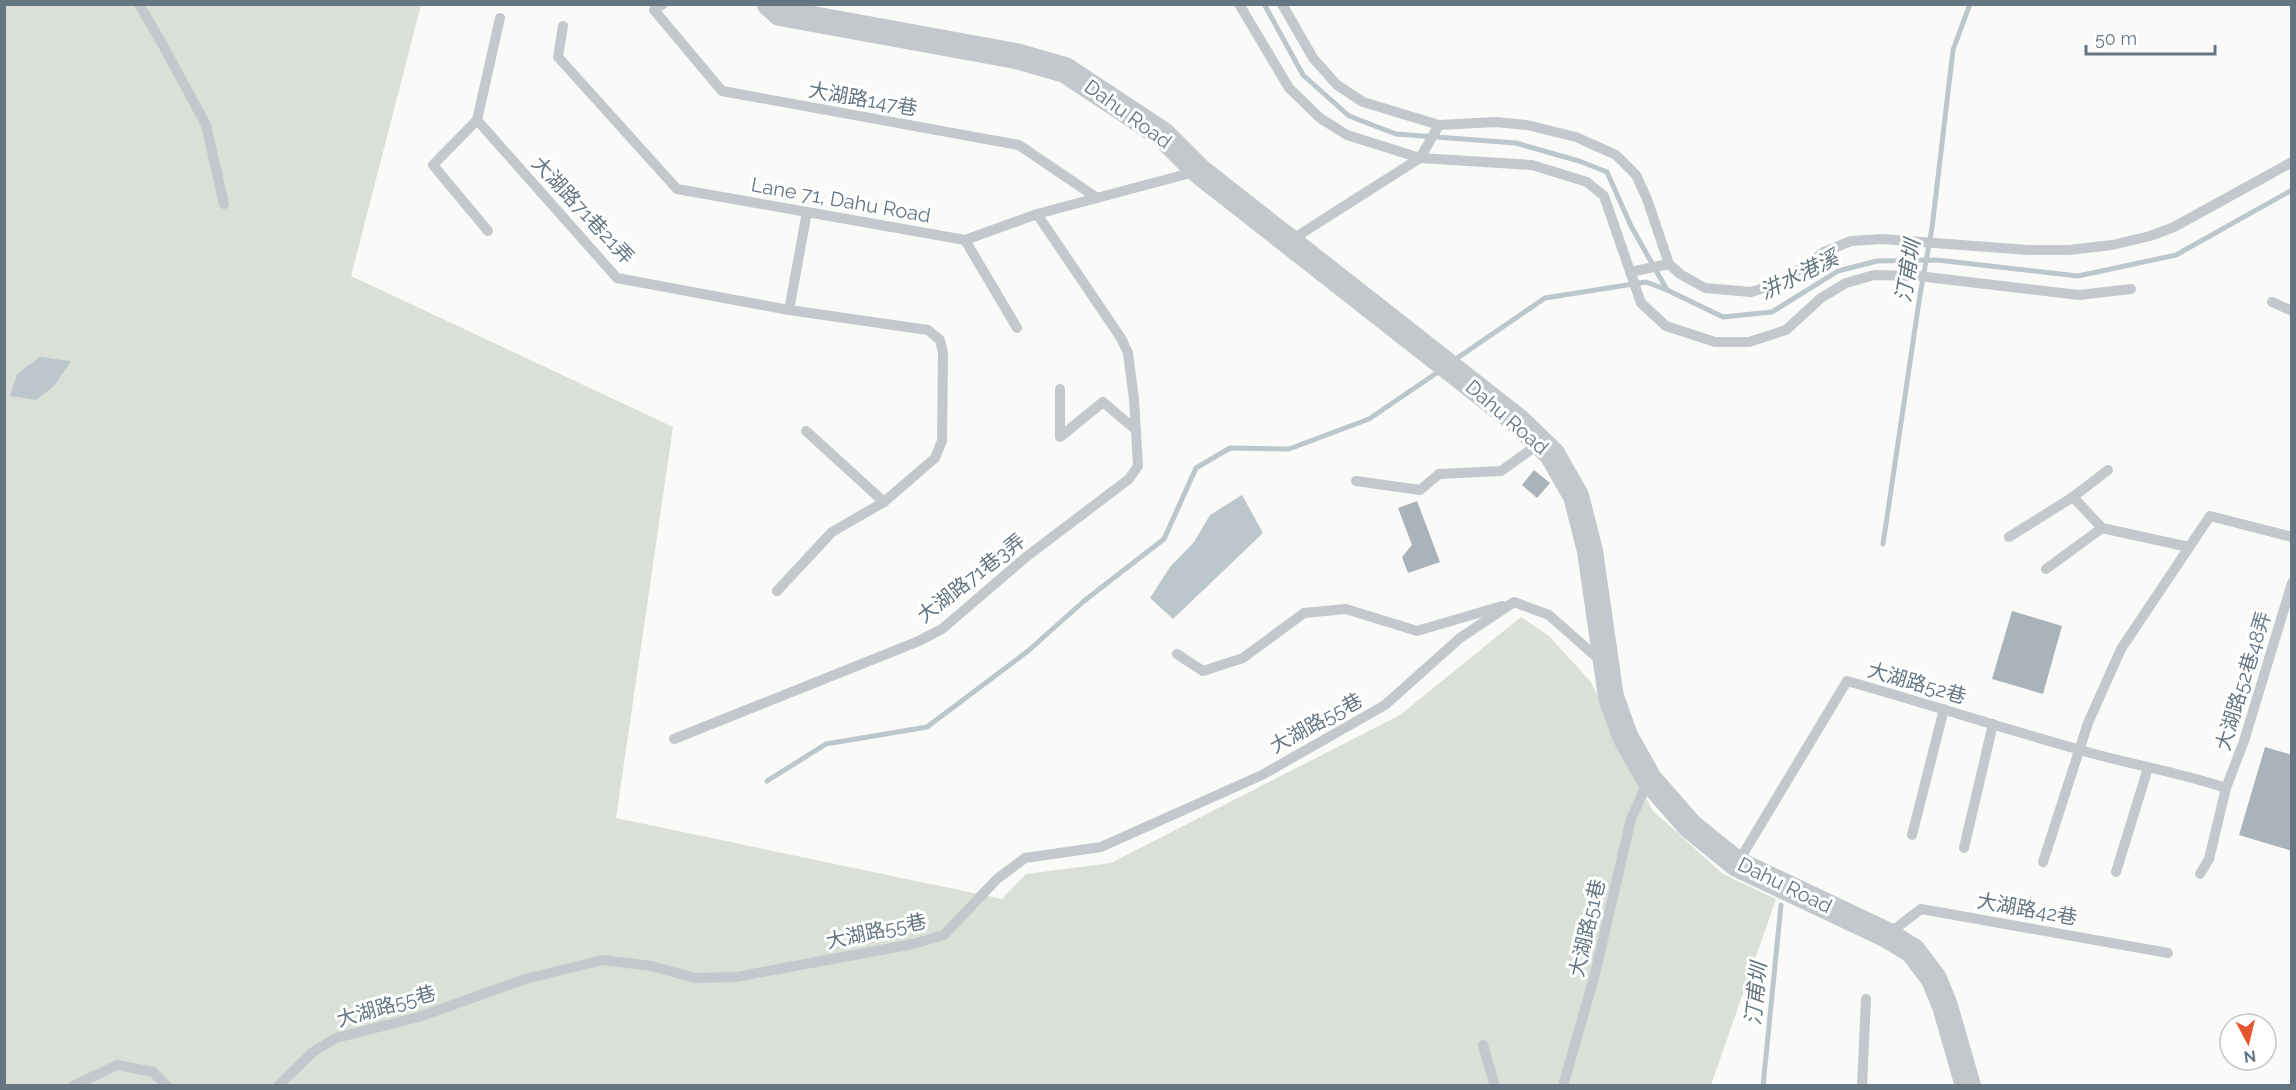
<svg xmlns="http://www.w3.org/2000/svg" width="2296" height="1090" viewBox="0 0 2296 1090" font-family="Raleway,'Noto Sans TC',sans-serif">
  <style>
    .green { fill: #dadfd7 }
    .water { fill: #bbc7cb }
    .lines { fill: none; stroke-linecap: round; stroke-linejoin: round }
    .stream { stroke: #bbc7cb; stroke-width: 5 }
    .building { fill: #aab3b9 }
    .service { stroke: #c3c8cc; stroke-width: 10 }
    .tertiary { stroke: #c3c8cc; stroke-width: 26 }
    .labels { text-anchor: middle; stroke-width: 6; stroke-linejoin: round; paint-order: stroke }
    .street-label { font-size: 20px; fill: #657683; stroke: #fff }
    .water-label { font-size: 21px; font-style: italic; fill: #60757c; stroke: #fff }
  </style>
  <rect width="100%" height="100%" fill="#fafaf8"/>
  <polygon class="green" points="5,5 421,5 351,276 673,427 616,818 1002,899 1026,874 1111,863 1400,715 1521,617 1549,636 1591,682 1652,810 1723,874 1776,899 1711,1085 5,1086"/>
  <g class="water">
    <polygon points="40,357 71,361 54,386 36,400 10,396 17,374"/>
    <polygon points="1242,495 1263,533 1173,619 1150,598 1170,567 1194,542 1210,515"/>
  </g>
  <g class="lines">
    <g class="stream">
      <polyline points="1264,4 1303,75 1349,116 1396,134 1516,143 1579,161 1607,172 1631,226 1667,290 1723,317 1772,312 1838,271 1877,261 1937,260 2078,276 2176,255 2292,190"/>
      <polyline points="1453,361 1545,298 1646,282 1667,290"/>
      <polyline points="1883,544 1920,295 1932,228 1953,50 1970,4"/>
      <polyline points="767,781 826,744 927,727 1028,651 1084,601 1164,539 1196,468 1230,448 1289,449 1369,419 1441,370"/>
      <polyline points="1763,1086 1781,905"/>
    </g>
  </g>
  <g class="building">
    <polygon points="1534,470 1550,483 1537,498 1522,485"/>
    <polygon points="1417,501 1440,562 1408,573 1402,557 1412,545 1398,508"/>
    <polygon points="2012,611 2062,626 2043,694 1992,679"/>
    <polygon points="2265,747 2292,755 2292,851 2239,835"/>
  </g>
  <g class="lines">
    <g class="service">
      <polyline points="139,4 164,47 206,125 224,204"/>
      <polyline points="663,4 654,10 722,91 1019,145 1097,198"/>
      <polyline points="1239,4 1289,88 1320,118 1347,135 1420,158 1532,165 1587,182 1604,196 1641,303 1666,326 1715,342 1749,342 1786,330 1821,298 1846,283 1874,275 1918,276 2079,295 2131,289"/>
      <polyline points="1282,4 1313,58 1337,85 1363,102 1439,125 1496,122 1527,125 1576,137 1616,155 1636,175 1647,199 1669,264 1680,274 1705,288 1751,292 1780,283 1824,252 1851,241 1882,239 2028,250 2069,250 2112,245 2150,236 2174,227 2292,162"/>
      <polyline points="500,18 477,120 617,278 789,310 928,330 940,340 943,353 942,441 935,458 884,502 832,532 777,591"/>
      <polyline points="563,26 558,57 677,189 807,212 965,240 1037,214 1198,171"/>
      <polyline points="477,120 433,165 488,231"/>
      <polyline points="965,240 1017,328"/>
      <polyline points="1288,242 1420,158 1439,125"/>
      <polyline points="1630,272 1669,264"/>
      <polyline points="2272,302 2292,311"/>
      <polyline points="789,310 807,212"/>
      <polyline points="1060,389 1060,437 1103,402 1136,430"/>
      <polyline points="806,431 884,502"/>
      <polyline points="1356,481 1420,490 1439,474 1501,471 1540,443"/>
      <polyline points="2073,497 2102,528 2189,547"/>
      <polyline points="2009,537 2073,497 2108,470"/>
      <polyline points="2046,569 2102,528"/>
      <polyline points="1177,654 1203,671 1243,658 1304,613 1346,609 1417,631 1502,606"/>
      <polyline points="674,739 919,641 942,629 1026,557 1129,479 1138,466 1134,399 1128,353 1121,338 1037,214"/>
      <polyline points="1912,835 1944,709"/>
      <polyline points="1964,848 1993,724"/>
      <polyline points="2043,862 2088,723 2121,649 2210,516 2292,537"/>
      <path d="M1737,864L1847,681C1925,703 2002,728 2080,750C2128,764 2178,772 2226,788"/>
      <polyline points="2116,872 2148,768"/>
      <polyline points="2200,874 2209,859 2226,788 2244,741 2292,583"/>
      <polyline points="1887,935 1921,909 2168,953"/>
      <polyline points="1483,1045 1495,1086"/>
      <polyline points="73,1086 117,1065 153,1072 167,1086"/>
      <polyline points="278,1086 313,1052 336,1038 419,1017 525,979 603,960 651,966 695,978 736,977 913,944 944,935 997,879 1025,858 1101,847 1262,775 1385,705 1460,638 1514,602 1549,615 1602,662"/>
      <polyline points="1563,1086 1594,978 1631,819 1649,779"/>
      <polyline points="1862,1086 1866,999"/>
    </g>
    <polyline class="tertiary" points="770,4 780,13 1016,56 1065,70 1162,134 1199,171 1519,422 1552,454 1576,496 1590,551 1611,697 1625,736 1649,779 1690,826 1737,864 1887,935 1913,951 1934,979 1945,1006 1968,1086"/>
  </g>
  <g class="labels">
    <g class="street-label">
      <text transform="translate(863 99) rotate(10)" y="7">大湖路147巷</text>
      <text transform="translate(1128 114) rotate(36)" y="7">Dahu Road</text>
      <text transform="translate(841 200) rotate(10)" y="7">Lane 71, Dahu Road</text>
      <text transform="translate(583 210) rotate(47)" y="7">大湖路71巷21弄</text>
      <text transform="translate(1507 417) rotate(41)" y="7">Dahu Road</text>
      <text transform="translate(971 578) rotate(-38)" y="7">大湖路71巷3弄</text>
      <text transform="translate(2243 681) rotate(-73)" y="7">大湖路52巷48弄</text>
      <text transform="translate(1917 683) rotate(16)" y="7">大湖路52巷</text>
      <text transform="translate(1316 723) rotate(-29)" y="7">大湖路55巷</text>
      <text transform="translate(1785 885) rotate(26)" y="7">Dahu Road</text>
      <text transform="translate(2027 909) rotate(10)" y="7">大湖路42巷</text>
      <text transform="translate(1587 928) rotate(-77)" y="7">大湖路51巷</text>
      <text transform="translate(876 931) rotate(-12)" y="7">大湖路55巷</text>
      <text transform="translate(386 1006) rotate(-16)" y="7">大湖路55巷</text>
    </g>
    <g class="water-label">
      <text transform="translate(1908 271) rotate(-81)" y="7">汀甫圳</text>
      <text transform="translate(1799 275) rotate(-26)" y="7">汫水港溪</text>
      <text transform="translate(1756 994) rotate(-84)" y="7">汀甫圳</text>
    </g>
  </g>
  <rect width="2296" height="1090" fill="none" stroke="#657683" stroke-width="12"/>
  <g transform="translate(2248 1042) rotate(173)"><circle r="28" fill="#ffffff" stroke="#c1c8cd" stroke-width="1.5"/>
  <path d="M0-4.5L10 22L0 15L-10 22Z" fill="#e4572e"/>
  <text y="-9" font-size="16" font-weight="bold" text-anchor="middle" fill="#657683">N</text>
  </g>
  <path d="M2086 45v9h129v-9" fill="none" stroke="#657683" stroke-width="3"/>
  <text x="2095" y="45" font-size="18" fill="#657683" stroke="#ffffff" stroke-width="4.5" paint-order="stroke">50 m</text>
</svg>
